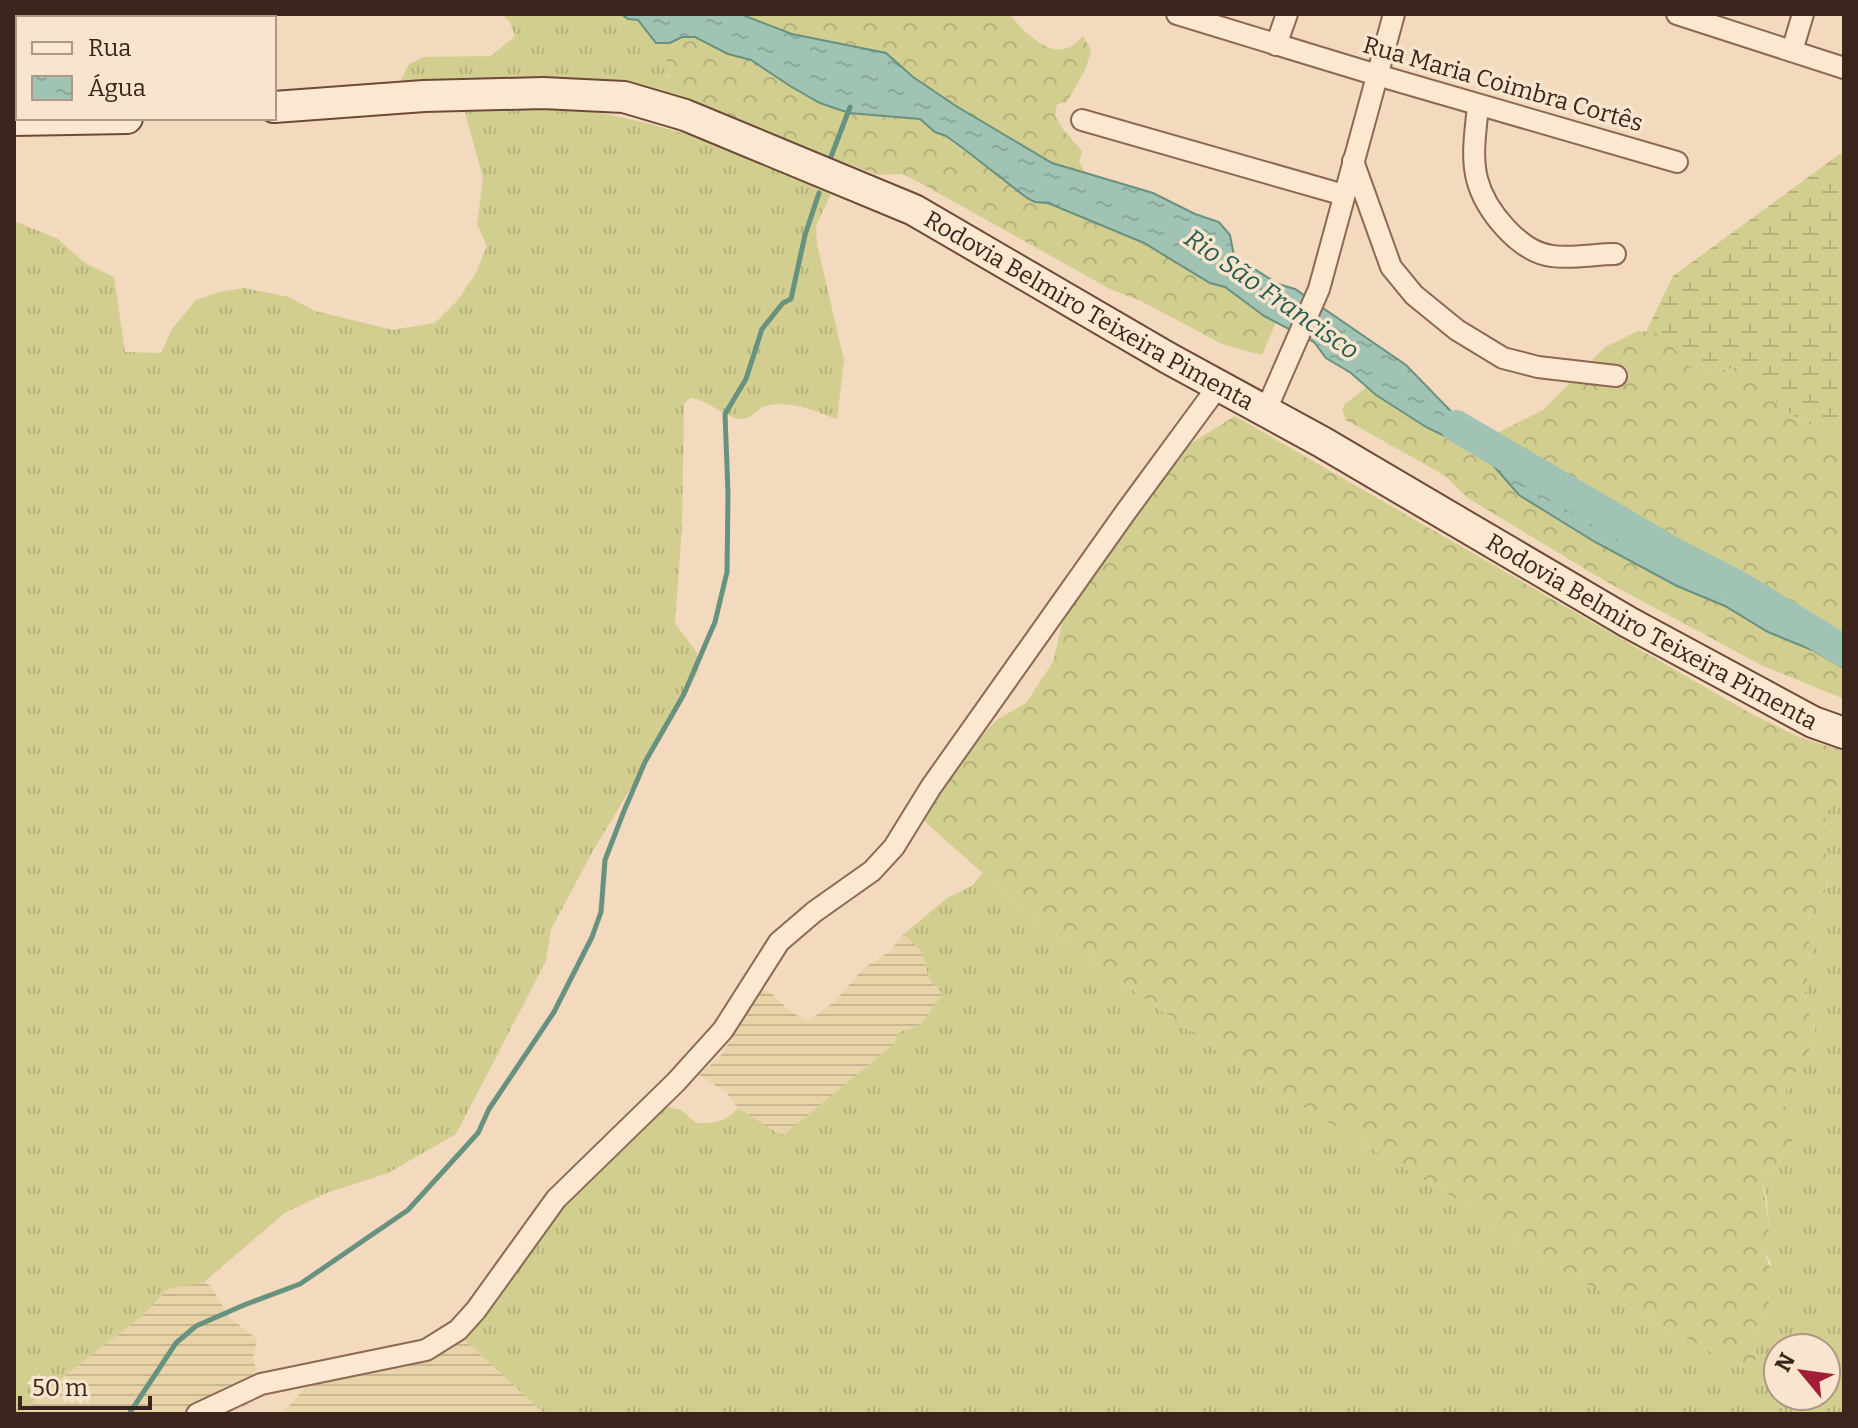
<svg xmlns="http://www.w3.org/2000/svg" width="1858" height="1428" viewBox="0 0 1858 1428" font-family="Bitter,serif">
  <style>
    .farmland { fill: url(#farmland-rules) }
    .grass { fill: url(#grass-tufts); fill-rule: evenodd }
    .forest { fill: url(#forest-crowns) }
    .wetland { fill: url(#wetland-marsh) }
    .water { fill: url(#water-ripples); stroke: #689280; stroke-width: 2 }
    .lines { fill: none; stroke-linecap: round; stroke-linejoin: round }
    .stream { stroke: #689280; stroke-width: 5 }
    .river { stroke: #a1c3b3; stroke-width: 32 }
    .street-casing { stroke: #8d6854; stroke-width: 24 }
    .secondary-casing { stroke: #6e4938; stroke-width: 34 }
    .street { stroke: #fce8d1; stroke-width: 20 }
    .secondary { stroke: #fce8d1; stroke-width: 30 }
    .labels { text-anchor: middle; stroke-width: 7; stroke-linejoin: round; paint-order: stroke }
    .street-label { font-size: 24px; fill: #3a241b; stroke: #f9e5ce }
    .water-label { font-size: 26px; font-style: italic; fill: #285c4f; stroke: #f9e5ce }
  </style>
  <defs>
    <pattern id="farmland-rules" width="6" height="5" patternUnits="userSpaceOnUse" patternTransform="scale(2)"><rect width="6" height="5" fill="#e9d4aa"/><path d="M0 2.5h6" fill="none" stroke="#c9b692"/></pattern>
    <pattern id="grass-tufts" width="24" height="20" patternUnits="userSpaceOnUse" patternTransform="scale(2)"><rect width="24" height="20" fill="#d2ce90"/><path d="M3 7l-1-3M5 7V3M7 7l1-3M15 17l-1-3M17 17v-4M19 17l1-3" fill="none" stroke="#b5b17c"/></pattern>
    <pattern id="forest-crowns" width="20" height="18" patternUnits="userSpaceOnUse" patternTransform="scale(2)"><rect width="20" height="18" fill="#d2ce90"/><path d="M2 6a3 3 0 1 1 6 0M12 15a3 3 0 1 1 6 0" fill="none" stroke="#b5b17c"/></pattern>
    <pattern id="wetland-marsh" width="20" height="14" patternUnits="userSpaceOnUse" patternTransform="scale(2)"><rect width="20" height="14" fill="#d2ce90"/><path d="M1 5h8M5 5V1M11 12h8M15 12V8" fill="none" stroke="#b5b17c"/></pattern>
    <pattern id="water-ripples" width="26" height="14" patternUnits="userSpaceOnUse" patternTransform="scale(2)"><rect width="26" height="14" fill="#a1c3b3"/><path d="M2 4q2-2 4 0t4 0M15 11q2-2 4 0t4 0" fill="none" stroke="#8ba799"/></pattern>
  </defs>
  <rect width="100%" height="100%" fill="#f3d9bd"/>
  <g class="farmland">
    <polygon points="904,934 922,952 929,979 944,994 919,1026 899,1032 895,1044 782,1136 738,1108 726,1092 699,1075 720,1057 761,991 769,991 791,1012 808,1021 835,1001 863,969 890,951"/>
    <polygon points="204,1282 211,1286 228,1316 257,1339 253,1358 256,1369 254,1401 237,1410 219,1414 21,1414 40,1395 142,1316 168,1289"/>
    <polygon points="459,1335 545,1414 282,1414 319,1372"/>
  </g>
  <g class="grass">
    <polygon points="14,14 186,14 184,18 18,18 18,30 14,31"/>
    <polygon points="501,14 621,14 628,19 638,20 652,36 674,73 665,76 662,95 394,94 409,64 424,57 491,56 515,36 510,22"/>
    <path d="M564,108C658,118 747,155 835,185L816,226L817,244L844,360L837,419C814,411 788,398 763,407C755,410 752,419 742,419C724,419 709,399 690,398L684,404L682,527L675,623L697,653L699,669L676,713L594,849L551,929L546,961L456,1134L388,1173L327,1193L286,1212L204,1282L168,1289L142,1316L40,1395L21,1414H14V221L58,239L85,263L114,277L125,352L161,353L172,329L196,300L219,292L244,288L289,297L315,311L393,330L435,323L457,301L476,273L487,246L477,225L483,178L465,112Z"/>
    <path d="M1844,764V1414H545L459,1335L548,1218L656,1105L681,1110L696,1123C714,1124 726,1122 738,1108L782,1136L894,1044L899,1032L919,1026L943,994L929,979L922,952L904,934L947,898L972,886L983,873L1027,913L1253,1077L1464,1204L1559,1269L1739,1367L1755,1366C1762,1336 1740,1343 1771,1312L1766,1287L1771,1263L1764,1251L1769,1225L1767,1200L1762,1179L1778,1164L1802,1123L1784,1107L1786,1089L1814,1043L1815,1029L1804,998L1811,958L1808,920L1826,891L1830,871L1823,842L1825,819ZM1778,1348H1826V1396H1778Z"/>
  </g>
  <g class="forest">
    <path d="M740,14H1009C1021,28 1046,56 1068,48C1073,46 1079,40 1083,36L1091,50L1086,68L1067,102L1057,104L1055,116L1062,128L1082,151L1079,162L1085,172L1052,163L956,106L913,77L886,53L792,34Z"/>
    <polygon points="682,37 695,37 728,54 751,60 790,86 820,103 849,113 920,119 1035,202 1048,203 1162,252 1210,283 1225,287 1250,307 1276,322 1262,355 1222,344 1141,301 1110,289 915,180 902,174 878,175 662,95 657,86 661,79 674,73 656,43 670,43"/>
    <polygon points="1638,331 1661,333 1709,373 1738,367 1765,386 1780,407 1806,424 1844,430 1844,644 1779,613 1749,594 1705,580 1678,548 1552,489 1527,468 1495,452 1499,432 1543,410 1605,347"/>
    <polygon points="1367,387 1446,437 1469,448 1493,465 1519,495 1595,541 1677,586 1725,606 1768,632 1812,650 1844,668 1844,699 1763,666 1605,581 1468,498 1444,475 1346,420 1342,409 1345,404"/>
    <path d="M1235,416L1750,713L1799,737L1844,751V764L1825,819L1823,842L1830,871L1825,892L1808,920L1811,958L1804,998L1815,1029L1814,1043L1786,1089L1784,1106L1803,1123L1778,1164L1762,1179L1769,1225L1764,1251L1773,1276L1766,1287L1771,1312C1741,1343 1761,1335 1755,1366L1739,1367L1559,1269L1464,1204L1253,1077L1027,913L921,818L975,742L998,719L1026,703L1053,662L1064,616L1081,587L1174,454Z"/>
  </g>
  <polygon class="wetland" points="1844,151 1844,430 1806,424 1780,407 1765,386 1738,367 1709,373 1695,373 1661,334 1646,332 1673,276"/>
  <polygon class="water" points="621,14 740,14 792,34 886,53 913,77 956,106 1052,163 1153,193 1195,214 1219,222 1230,235 1234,256 1278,284 1295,289 1406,365 1470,431 1481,437 1495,452 1527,468 1552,489 1678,548 1705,580 1749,594 1779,613 1844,644 1844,668 1812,650 1768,632 1725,606 1677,586 1595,542 1519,495 1493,465 1469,448 1426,427 1376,395 1351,373 1326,358 1314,342 1264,316 1225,287 1210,283 1144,243 1048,203 1035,202 1027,198 964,149 946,136 935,132 920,119 849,113 820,103 790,86 751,60 728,54 695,37 682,37 670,43 656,43 638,20 628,19"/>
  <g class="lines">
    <g class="stream">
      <polyline points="829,162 850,107"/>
      <polyline points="129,1414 176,1343 196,1326 244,1305 300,1284 408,1210 478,1133 489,1109 554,1012 592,937 601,912 605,860 624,811 645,762 684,694 715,622 727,572 728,493 725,414 746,379 762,329 783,303 791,299 805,235 819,193"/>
    </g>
    <polyline class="river" points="1456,426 1669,551 1742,589 1844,651"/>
    <g class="street-casing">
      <g id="street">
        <polyline points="1177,14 1377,75 1677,162"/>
        <polyline points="1677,14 1844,68"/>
        <polyline points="1276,45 1287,14"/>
        <polyline points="1792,51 1803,14"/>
        <path d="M1478,105C1476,129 1471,155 1477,179C1485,210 1519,252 1552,256C1572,259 1595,254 1615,254"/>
        <polyline points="1082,120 1344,195"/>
        <polyline points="1353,161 1391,267 1414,295 1457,330 1503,358 1538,367 1616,376"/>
        <polyline points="1266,410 1319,289 1394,14"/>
        <polyline points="197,1414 261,1384 426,1350 458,1330 476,1310 556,1199 676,1082 723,1030 779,942 814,912 872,871 894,847 931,787 1125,513 1219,385"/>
      </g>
    </g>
    <g class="secondary-casing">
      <g id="secondary">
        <path id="s1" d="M274,107L424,96L543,93L624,97L685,115L914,210L1168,358L1322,442L1628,622L1813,722L1844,733"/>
        <polyline points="14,120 127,118"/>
      </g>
    </g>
    <use href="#street" class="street"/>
    <use href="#secondary" class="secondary"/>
  </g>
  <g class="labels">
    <g class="street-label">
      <text transform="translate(1503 84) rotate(16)" y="8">Rua Maria Coimbra Cortês</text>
      <text dy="8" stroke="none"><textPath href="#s1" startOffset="864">Rodovia Belmiro Teixeira Pimenta</textPath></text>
      <text dy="8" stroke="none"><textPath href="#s1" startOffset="1512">Rodovia Belmiro Teixeira Pimenta</textPath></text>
    </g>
    <g class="water-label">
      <text transform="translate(1272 294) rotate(35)" y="9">Rio São Francisco</text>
    </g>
  </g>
  <rect width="1858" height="1428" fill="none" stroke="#3a241b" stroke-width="32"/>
  <rect x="16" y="16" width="260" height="104" fill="#f9e5ce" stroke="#ad9886" stroke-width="2"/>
  <rect x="32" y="42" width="40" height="12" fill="#fce8d1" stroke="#ad9886" stroke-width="2"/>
  <text x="88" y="56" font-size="24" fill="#3a241b">Rua</text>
  <rect x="32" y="76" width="40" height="24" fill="url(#water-ripples)" stroke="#ad9886" stroke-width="2"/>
  <text x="88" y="96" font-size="24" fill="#3a241b">Água</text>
  <g transform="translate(1802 1372) rotate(299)"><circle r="38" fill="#f9e5ce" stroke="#ad9886" stroke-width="2"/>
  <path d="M0-6L14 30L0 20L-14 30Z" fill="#a21d36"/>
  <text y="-12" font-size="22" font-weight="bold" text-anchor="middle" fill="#3a241b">N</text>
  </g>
  <path d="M20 1396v12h130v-12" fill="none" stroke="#3a241b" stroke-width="4"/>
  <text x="32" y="1396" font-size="24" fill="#3a241b" stroke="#f9e5ce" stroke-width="6" paint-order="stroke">50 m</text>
</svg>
